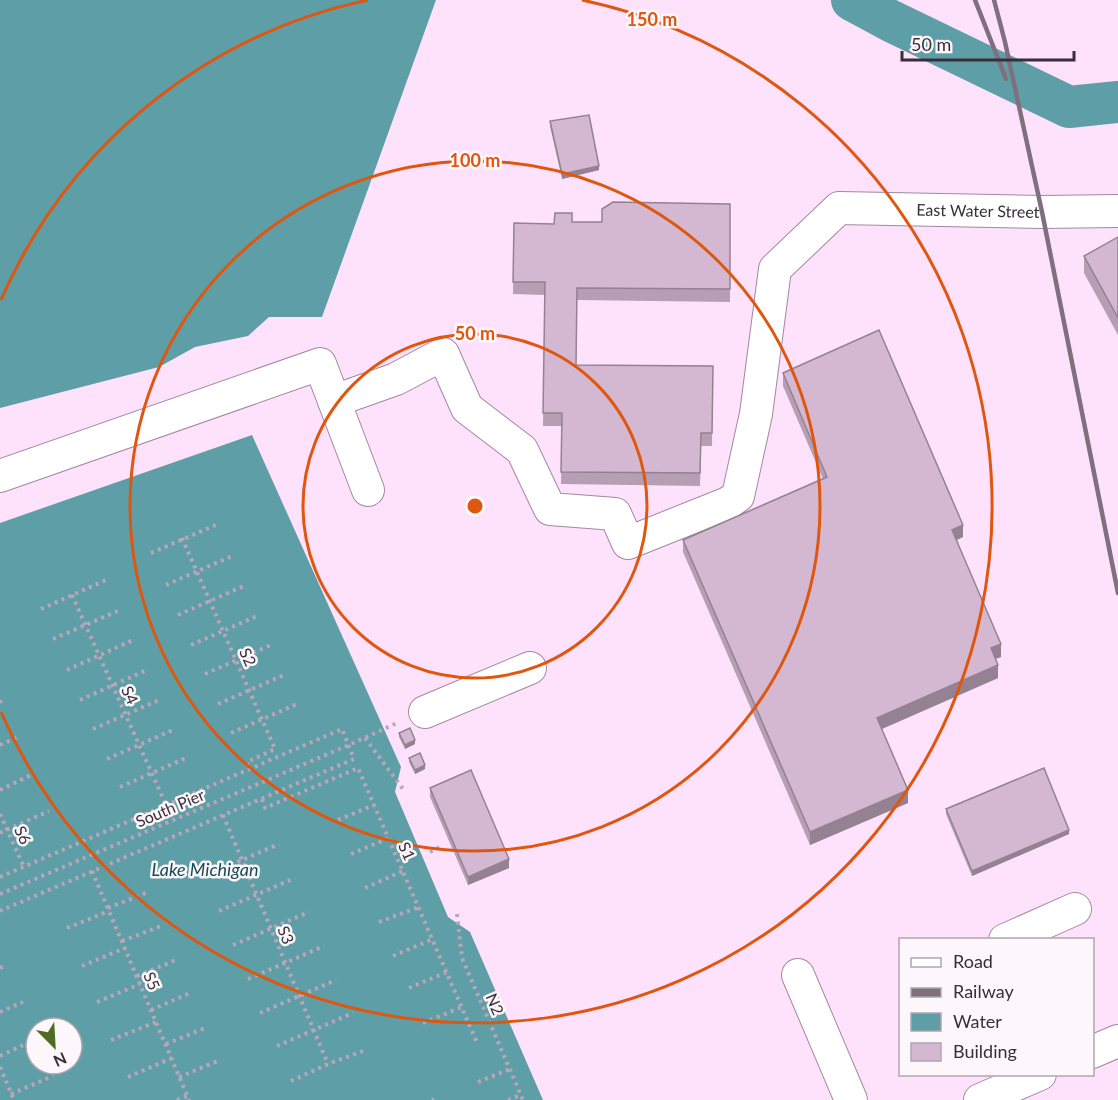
<svg xmlns="http://www.w3.org/2000/svg" width="1118" height="1100" viewBox="0 0 1118 1100" font-family="Lato,sans-serif">
  <style>
    .water { fill: #5e9ea6; fill-rule: evenodd }
    .lines { fill: none; stroke-linecap: round; stroke-linejoin: round }
    .river { stroke: #5e9ea6; stroke-width: 42 }
    .minor-casing { stroke: #a288a0; stroke-width: 34 }
    .path { stroke: #bba5b9; stroke-width: 4; stroke-dasharray: 3 4.5; stroke-linecap: butt }
    .minor { stroke: #fff; stroke-width: 32 }
    .rail { stroke: #806f7e; stroke-width: 4.5 }
    .wall { fill: #b69eb4 }
    .shaded-wall { fill: #948192 }
    .building { fill: #d4b8d1; stroke: #948192; stroke-width: 1.5 }
    .ring { fill: none; stroke: #df570e; stroke-width: 3 }
    .labels { text-anchor: middle; stroke-width: 5; stroke-linejoin: round; paint-order: stroke }
    .street-label { font-size: 16px; fill: #382e37; stroke: #fdf7fc }
    .water-label { font-size: 18px; font-style: italic; fill: #134c53; stroke: #fdf7fc }
    .centre { fill: #df570e; stroke: #fdf7fc; stroke-width: 3 }
    .ring-label { font-size: 18px; text-anchor: middle; font-weight: bold; fill: #df570e; stroke: #fdf7fc; stroke-width: 5; stroke-linejoin: round; paint-order: stroke }
  </style>
  <rect width="100%" height="100%" fill="#fee2fc"/>
  <g class="water">
    <polygon points="0,0 436,0 322,317 269,317 248,336 195,347 159,367 0,408"/>
    <path d="M252,435L401,767L395,792L448,917L470,932L543,1100H0V523ZM36,1028H72V1064H36Z"/>
  </g>
  <g class="lines">
    <polyline class="river" points="852,0 891,21 1069,107 1118,102"/>
    <g class="minor-casing">
      <g id="minor">
        <path id="s1" d="M334,401L396,379L443,354L467,408L522,450L550,509L615,514L628,543L728,503L738,496L756,414L775,269L839,208L1042,212L1118,211"/>
        <polyline points="0,476 320,364 368,490"/>
        <polyline points="425,712 530,668"/>
        <polyline points="1005,940 1075,909"/>
        <polyline points="798,975 851,1100"/>
        <polyline points="1092,1052 1118,1041"/>
        <polyline points="980,1100 1040,1074"/>
      </g>
    </g>
    <g class="path">
      <polyline points="182,538 275,749 247,762 249,769"/>
      <polyline points="151,553 218,524"/>
      <polyline points="166,585 232,556"/>
      <polyline points="72,595 166,805"/>
      <polyline points="41,609 106,580"/>
      <polyline points="178,615 244,586"/>
      <polyline points="53,639 120,610"/>
      <polyline points="191,645 257,616"/>
      <polyline points="67,670 133,640"/>
      <polyline points="205,674 271,645"/>
      <polyline points="80,700 147,670"/>
      <polyline points="0,702 2,701"/>
      <polyline points="218,704 284,675"/>
      <polyline points="93,729 159,700"/>
      <polyline points="231,733 297,704"/>
      <polyline points="365,738 403,789"/>
      <polyline points="0,745 18,737"/>
      <polyline points="107,759 173,730"/>
      <polyline points="120,787 186,758"/>
      <polyline points="0,790 33,774"/>
      <polyline points="262,799 265,808 358,768 478,1045"/>
      <polyline points="0,814 24,867"/>
      <polyline points="223,815 328,1064"/>
      <polyline points="338,820 374,805"/>
      <polyline points="0,833 49,811"/>
      <polyline points="430,852 442,846"/>
      <polyline points="351,854 389,838"/>
      <polyline points="92,871 189,1100"/>
      <polyline points="0,877 342,729 354,759 0,911"/>
      <polyline points="203,877 279,844"/>
      <polyline points="365,888 403,871"/>
      <polyline points="0,894 349,745 397,723"/>
      <polyline points="108,908 148,892"/>
      <polyline points="219,911 295,878"/>
      <polyline points="457,914 462,958 523,1100"/>
      <polyline points="379,922 419,907"/>
      <polyline points="67,928 109,911"/>
      <polyline points="122,941 161,926"/>
      <polyline points="233,945 309,912"/>
      <polyline points="393,956 433,939"/>
      <polyline points="82,966 125,948"/>
      <polyline points="0,968 5,966"/>
      <polyline points="137,976 176,960"/>
      <polyline points="248,979 324,946"/>
      <polyline points="409,988 447,972"/>
      <polyline points="97,1002 140,984"/>
      <polyline points="151,1010 190,993"/>
      <polyline points="0,1012 23,1002"/>
      <polyline points="260,1013 336,980"/>
      <polyline points="423,1023 462,1007"/>
      <polyline points="111,1040 156,1022"/>
      <polyline points="166,1044 205,1028"/>
      <polyline points="277,1046 353,1013"/>
      <polyline points="0,1056 36,1039"/>
      <polyline points="0,1067 14,1100"/>
      <polyline points="128,1077 172,1058"/>
      <polyline points="179,1077 218,1061"/>
      <polyline points="291,1081 328,1064 366,1050"/>
      <polyline points="478,1082 510,1069"/>
      <polyline points="11,1094 53,1076"/>
      <polyline points="177,1100 187,1096"/>
      <polyline points="432,1100 434,1099"/>
      <polyline points="508,1100 521,1095"/>
    </g>
    <use href="#minor" class="minor"/>
    <g class="rail">
      <polyline points="975,0 1006,79"/>
      <polyline points="994,0 1005,42 1042,212 1118,593"/>
    </g>
  </g>
  <g class="wall">
    <polygon points="550,121 599,170 562,179 550,126"/>
    <polygon points="730,204 730,302 577,300 576,365 713,366 712,446 701,446 700,486 561,484 562,426 543,426 545,295 513,294 514,223 554,224 572,222 602,222"/>
    <polygon points="1118,237 1118,335 1084,273 1084,256"/>
    <polygon points="783,373 963,537 957,540 1001,657 996,659 998,678 882,729 908,803 810,845 683,552 683,540 823,479 783,386"/>
    <polygon points="399,733 415,744 405,749 399,737"/>
    <polygon points="409,758 425,769 415,774 409,762"/>
    <polygon points="430,788 509,868 468,885 430,797"/>
    <polygon points="946,809 1069,834 972,876 946,814"/>
  </g>
  <g class="shaded-wall">
    <polygon points="599,166 599,170 562,179 562,174"/>
    <polygon points="963,525 963,537 952,542 952,530"/>
    <polygon points="1001,644 1001,657 991,660 991,648"/>
    <polygon points="998,665 998,678 877,731 877,718"/>
    <polygon points="415,740 415,744 405,749 405,745"/>
    <polygon points="425,765 425,769 415,774 415,770"/>
    <polygon points="908,790 908,803 810,845 810,832"/>
    <polygon points="1069,830 1069,834 972,876 972,871"/>
    <polygon points="509,859 509,868 468,885 468,877"/>
  </g>
  <g class="building">
    <polygon points="589,115 599,166 562,174 550,121"/>
    <polygon points="613,202 730,204 730,289 577,288 576,365 713,366 712,433 701,433 700,473 561,472 562,413 543,413 545,282 513,282 514,223 554,224 555,213 572,213 572,222 602,222 602,209"/>
    <polygon points="1118,237 1118,318 1084,256"/>
    <polygon points="879,330 963,525 952,530 1001,644 991,648 998,665 877,718 908,790 810,832 683,540 827,477 783,373"/>
    <polygon points="410,728 415,740 405,745 399,733"/>
    <polygon points="420,753 425,765 415,770 409,758"/>
    <polygon points="1044,768 1069,830 972,871 946,809"/>
    <polygon points="471,770 509,859 468,877 430,788"/>
  </g>
  <g class="ring">
    <circle cx="475" cy="506" r="172"/>
    <circle cx="475" cy="506" r="345"/>
    <path d="M1 300A517 517 0 0 1 368 0M582 0A517 517 0 1 1 1 712"/>
  </g>
  <g class="labels">
    <g class="street-label">
      <text dy="6" stroke="none"><textPath href="#s1" startOffset="987">East Water Street</textPath></text>
      <text transform="translate(248 657) rotate(66)" y="6">S2</text>
      <text transform="translate(130 695) rotate(66)" y="6">S4</text>
      <text transform="translate(170 808) rotate(-23)" y="6">South Pier</text>
      <text transform="translate(23 835) rotate(66)" y="6">S6</text>
      <text transform="translate(407 851) rotate(66)" y="6">S1</text>
      <text transform="translate(286 935) rotate(67)" y="6">S3</text>
      <text transform="translate(152 981) rotate(67)" y="6">S5</text>
      <text transform="translate(495 1004) rotate(67)" y="6">N2</text>
    </g>
    <g class="water-label">
      <text x="205" y="876">Lake Michigan</text>
    </g>
  </g>
  <circle cx="475" cy="506" r="9" class="centre"/>
  <g class="ring-label">
    <text x="652" y="26">150 m</text>
    <text x="475" y="167">100 m</text>
    <text x="475" y="340">50 m</text>
  </g>
  <rect x="899" y="938" width="195" height="138" fill="#fdf7fc" stroke="#aea7ad" stroke-width="1.5"/>
  <rect x="911" y="958" width="30" height="9" fill="#ffffff" stroke="#aea7ad" stroke-width="1.5"/>
  <text x="953" y="968" font-size="18" fill="#382e37">Road</text>
  <rect x="911" y="988" width="30" height="9" fill="#806f7e" stroke="#aea7ad" stroke-width="1.5"/>
  <text x="953" y="998" font-size="18" fill="#382e37">Railway</text>
  <rect x="911" y="1013" width="30" height="18" fill="#5e9ea6" stroke="#aea7ad" stroke-width="1.5"/>
  <text x="953" y="1028" font-size="18" fill="#382e37">Water</text>
  <rect x="911" y="1043" width="30" height="18" fill="#d4b8d1" stroke="#aea7ad" stroke-width="1.5"/>
  <text x="953" y="1058" font-size="18" fill="#382e37">Building</text>
  <g transform="translate(54 1046) rotate(156)"><circle r="28" fill="#fdf7fc" stroke="#aea7ad" stroke-width="1.5"/>
  <path d="M0-4.5L10 22L0 15L-10 22Z" fill="#506c20"/>
  <text y="-9" font-size="16" font-weight="bold" text-anchor="middle" fill="#382e37">N</text>
  </g>
  <path d="M902 51v9h172v-9" fill="none" stroke="#382e37" stroke-width="3"/>
  <text x="911" y="51" font-size="18" fill="#382e37" stroke="#fdf7fc" stroke-width="4.5" paint-order="stroke">50 m</text>
</svg>
